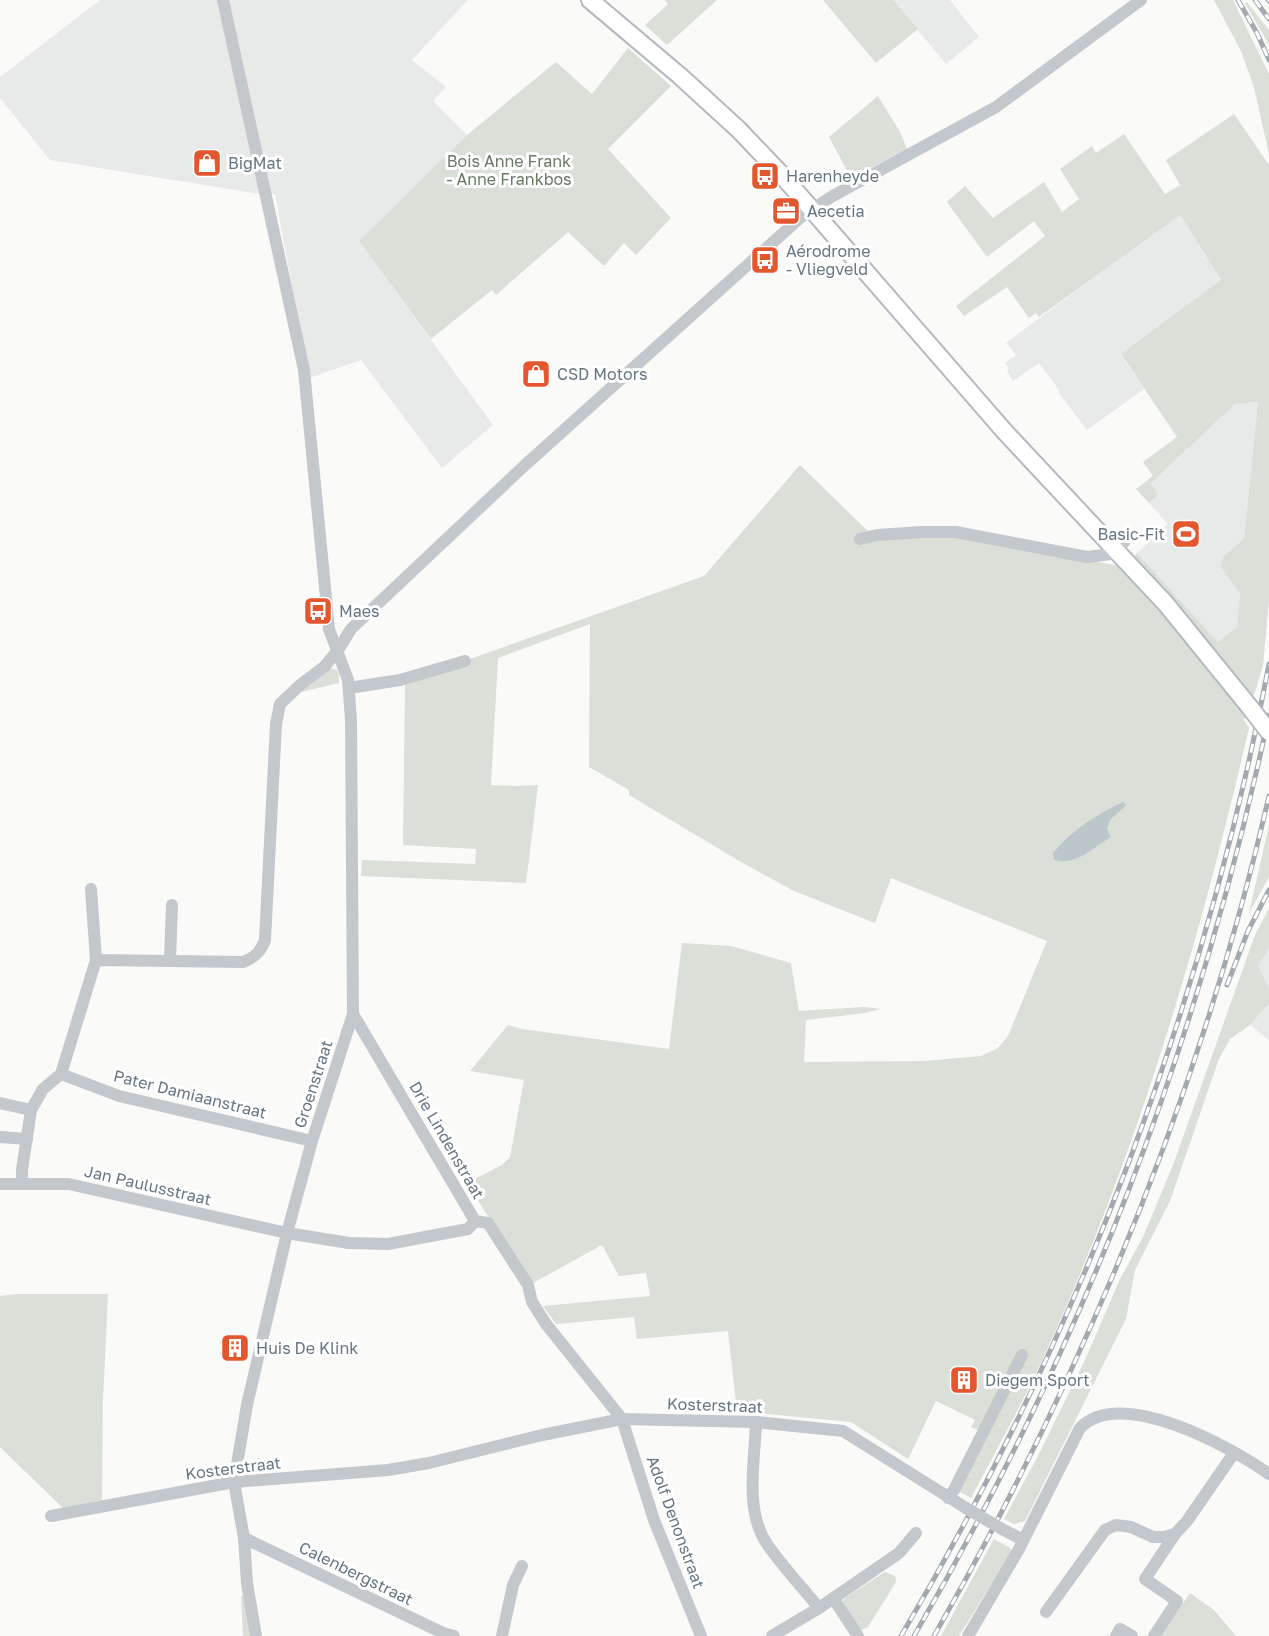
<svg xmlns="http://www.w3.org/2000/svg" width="1269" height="1636" viewBox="0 0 1269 1636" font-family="'Golos Text',sans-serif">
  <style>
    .built { fill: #e8e9e9 }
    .green { fill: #dadfd7 }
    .water { fill: #bbc7cb }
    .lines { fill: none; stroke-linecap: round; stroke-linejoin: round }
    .secondary-casing { stroke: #b3babf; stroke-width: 20 }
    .street { stroke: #c3c8cc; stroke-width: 12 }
    .secondary { stroke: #fff; stroke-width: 16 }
    .rail-casing { stroke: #a2aab0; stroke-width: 5 }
    .rail { stroke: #fff; stroke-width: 3; stroke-dasharray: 9; stroke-linecap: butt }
    .secondary-bridge-casing { stroke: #b3babf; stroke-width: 20; stroke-linecap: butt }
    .street-bridge { stroke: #c3c8cc; stroke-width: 12 }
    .secondary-bridge { stroke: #fff; stroke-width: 16 }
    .labels { text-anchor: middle; stroke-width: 6; stroke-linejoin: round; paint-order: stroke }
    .park-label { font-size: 16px; fill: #687a64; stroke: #fff }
    .poi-label { font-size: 16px; fill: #657683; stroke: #fff; text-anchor: start }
    .street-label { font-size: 16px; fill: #657683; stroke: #fff }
  </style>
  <rect width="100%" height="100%" fill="#fafaf8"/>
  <g class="built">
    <polygon points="100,0 468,0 412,60 446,87 433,101 467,135 359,241 493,425 442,468 361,360 309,378 275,194 254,193 50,160 0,98 0,77"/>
    <polygon points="893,0 950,0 979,37 946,64"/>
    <polygon points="1179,214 1221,280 1121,355 1144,389 1087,430 1058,392 1059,390 1039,363 1013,381 1009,375 1007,370 1009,368 1005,363 1016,355 1006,343"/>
    <polygon points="1258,402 1244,540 1224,556 1240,593 1237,627 1218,642 1137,553 1168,524 1149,503 1158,495 1151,483 1235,404"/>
    <polygon points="1269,948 1269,988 1258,966"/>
    <polygon points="1269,1004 1269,1040 1250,1025"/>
  </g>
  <g class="green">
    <polygon points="665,0 717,0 667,45 645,25 668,4"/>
    <polygon points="823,0 893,0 918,29 876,63"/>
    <polygon points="1214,0 1233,0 1269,74 1269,155 1254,87 1241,51"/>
    <polygon points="1247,2 1269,30 1269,45 1245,3"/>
    <polygon points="628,48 671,86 608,149 671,218 636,255 624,243 604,266 568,232 496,295 492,290 431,339 359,241 467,135 556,62 592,94"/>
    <polygon points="878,96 900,132 907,149 851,178 829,137"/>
    <path d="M1234,114L1269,165V601L1263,665L1256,689L1244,720L1249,728C1199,945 1133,1167 1038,1369C1017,1413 994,1455 971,1498L951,1487L980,1431L971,1427L975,1420L936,1401L908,1459L851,1422L737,1411L728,1331L637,1339L634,1317L556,1324L543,1306L650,1296L646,1273L619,1276L602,1245L531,1284L467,1183L502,1165L510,1157L524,1080L470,1071L508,1025L522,1029L669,1049L682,943L731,946L791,963L799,1011L864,1007L881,1009L865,1013L806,1020L804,1062L924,1061L981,1056L998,1048L1008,1036L1047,941L891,878L875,923L794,891L741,862L629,795V790L589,767L590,624L498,658L491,785L519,786L538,785L526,883L361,876L362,860L475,864L476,849L403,845L405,685L403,681L414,673L473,658L704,576L800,465L876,539L956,535L1125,567L1137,553L1218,642L1237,627L1240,593L1220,566L1224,556L1244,539L1258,402L1235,404L1151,483L1158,495L1149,503L1136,489L1153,476L1143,462L1177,437L1121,354L1221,280L1180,215L1039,317L1036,313L1029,318L1007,287L964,316L956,306L1045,236L1034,221L987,257L947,202L965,186L993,218L1044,182L1062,212L1079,199L1060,169L1092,146L1096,153L1124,134L1165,194L1180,185L1166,160Z"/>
    <polygon points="330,668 337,670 339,675 339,683 301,692 299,690"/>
    <polygon points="1269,823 1269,877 1249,913 1269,825"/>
    <polygon points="1269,908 1269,948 1258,966 1269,988 1269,1004 1250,1025 1230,1039 1219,1059 1170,1201 1135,1270 1126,1319 1025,1521 1014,1524 1004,1519 1037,1458 1085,1360 1120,1279 1143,1237 1173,1165 1255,935"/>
    <polygon points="18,1294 108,1294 103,1400 102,1500 64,1509 0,1447 0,1296"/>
    <polygon points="994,1539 1010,1548 1012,1551 959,1636 941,1636"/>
    <polygon points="885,1572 895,1576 896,1582 868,1627 861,1630 855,1627 843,1601 846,1597"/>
    <polygon points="1190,1593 1214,1610 1236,1636 1160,1636"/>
    <polygon points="245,1594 251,1636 243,1636 241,1596"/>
  </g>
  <path class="water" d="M1123,802L1126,805L1110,820L1107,829L1111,837C1092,848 1077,866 1054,860L1053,853C1073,829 1096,815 1123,802Z"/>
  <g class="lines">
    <g class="secondary-casing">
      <polyline id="secondary" points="590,0 680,76 739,130 780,173 1005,432 1166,604 1252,710"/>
    </g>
    <g class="street">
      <polyline points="223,0 304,370 329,629 348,680 351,720 353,1014 312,1141 287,1233 247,1405 234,1482 244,1538 247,1583 256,1636"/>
      <polyline points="860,539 877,535 922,532 956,532 1087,557 1111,554 1124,542"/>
      <polyline points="349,688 400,680 465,661"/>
      <polyline points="91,889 96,960"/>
      <polyline points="170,960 172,905"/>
      <polyline points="353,1014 475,1221 488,1223 528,1285 532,1302 546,1324 622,1419 654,1520 701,1636"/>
      <polyline points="61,1074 119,1096 312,1141"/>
      <polyline points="0,1103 31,1110"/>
      <polyline points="0,1137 27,1139"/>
      <polyline points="0,1184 69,1184 287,1233 349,1243 388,1244 468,1229 475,1221"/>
      <path d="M22,1184V1170L31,1110L43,1089L61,1074L96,960L243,962C254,958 261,952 265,940L276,724L280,704L300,685L324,667L338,650L351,629L524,466L801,217L831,197L996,107L1141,0"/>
      <path d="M756,1422C755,1460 744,1510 767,1544C782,1566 802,1587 819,1608"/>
      <polyline points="948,1498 954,1490 1022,1355"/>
      <polyline points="51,1516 234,1482 388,1470 429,1463 542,1435 622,1419 756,1422 843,1431 966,1508"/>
      <polyline points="1002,1529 1023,1540"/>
      <polyline points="244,1538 443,1633 454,1636"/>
      <polyline points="833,1598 858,1636"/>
      <polyline points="1046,1612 1105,1530 1116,1525 1131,1527 1153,1537 1164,1537 1175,1534 1187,1521 1234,1453"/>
      <polyline points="502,1636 513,1585 522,1566"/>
      <polyline points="772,1636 819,1608 899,1553 916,1533"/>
      <path d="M968,1636L1019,1549L1080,1428C1121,1386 1231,1447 1269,1474"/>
      <polyline points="1116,1636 1120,1629 1132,1636"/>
      <polyline points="1154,1636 1177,1601 1145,1579 1175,1534"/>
    </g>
    <use href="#secondary" class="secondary"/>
    <g class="rail-casing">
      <g id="rail">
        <polyline points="1238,0 1257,33 1269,60"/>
        <polyline points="1255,0 1269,19"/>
        <polyline points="1268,0 1269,1"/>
        <polyline points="1227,985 1248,931 1269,890"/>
        <path d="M901,1636C1079,1335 1204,1007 1269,664"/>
        <path d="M914,1636C1083,1345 1199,1045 1269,715"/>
        <path d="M934,1636C1084,1373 1201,1092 1269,796"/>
      </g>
    </g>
    <use href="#rail" class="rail"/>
    <g class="secondary-bridge-casing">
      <polyline id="secondary-bridge" points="1252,710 1269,732"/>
    </g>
    <polyline class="street-bridge" points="966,1508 1002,1529"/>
    <use href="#secondary-bridge" class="secondary-bridge"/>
  </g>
  <defs>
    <g id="shop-square" transform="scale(1.5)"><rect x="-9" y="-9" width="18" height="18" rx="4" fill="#e4572e" stroke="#fff"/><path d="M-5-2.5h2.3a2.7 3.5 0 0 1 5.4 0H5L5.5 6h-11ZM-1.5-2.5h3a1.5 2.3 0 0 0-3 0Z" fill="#fff"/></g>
    <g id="bus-square" transform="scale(1.5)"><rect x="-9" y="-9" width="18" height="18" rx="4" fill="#e4572e" stroke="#fff"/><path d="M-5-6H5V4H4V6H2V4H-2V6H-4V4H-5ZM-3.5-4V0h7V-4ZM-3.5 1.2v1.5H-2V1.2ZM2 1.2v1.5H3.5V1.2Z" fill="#fff"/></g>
    <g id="office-square" transform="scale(1.5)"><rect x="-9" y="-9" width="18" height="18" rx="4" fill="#e4572e" stroke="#fff"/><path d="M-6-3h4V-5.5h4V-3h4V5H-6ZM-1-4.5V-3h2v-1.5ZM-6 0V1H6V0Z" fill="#fff"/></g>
    <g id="stadium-square" transform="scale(1.5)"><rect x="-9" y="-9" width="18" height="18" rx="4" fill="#e4572e" stroke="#fff"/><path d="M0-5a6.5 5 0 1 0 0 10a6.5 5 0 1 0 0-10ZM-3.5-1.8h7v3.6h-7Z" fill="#fff"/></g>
    <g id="building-square" transform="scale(1.5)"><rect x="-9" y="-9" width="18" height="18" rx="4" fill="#e4572e" stroke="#fff"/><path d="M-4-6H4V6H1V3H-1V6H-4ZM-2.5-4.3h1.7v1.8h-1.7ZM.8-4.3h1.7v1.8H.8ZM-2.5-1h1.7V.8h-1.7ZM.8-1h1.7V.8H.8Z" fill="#fff"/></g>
  </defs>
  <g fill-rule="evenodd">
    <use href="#shop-square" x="207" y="163"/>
    <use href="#bus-square" x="765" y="176"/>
    <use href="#office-square" x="786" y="211"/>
    <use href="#bus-square" x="765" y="260"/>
    <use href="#shop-square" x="536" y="374"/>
    <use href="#stadium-square" x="1186" y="534"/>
    <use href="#bus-square" x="318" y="611"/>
    <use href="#building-square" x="235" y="1348"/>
    <use href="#building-square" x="964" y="1380"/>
  </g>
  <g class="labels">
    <g class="park-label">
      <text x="509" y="167">Bois Anne Frank<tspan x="509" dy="18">- Anne Frankbos</tspan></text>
    </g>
    <g class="poi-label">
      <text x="228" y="169">BigMat</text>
      <text x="786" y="182">Harenheyde</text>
      <text x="807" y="217">Aecetia</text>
      <text x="786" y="257">Aérodrome<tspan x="786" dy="18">- Vliegveld</tspan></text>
      <text x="557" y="380">CSD Motors</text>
      <text x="1165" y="540" text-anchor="end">Basic-Fit</text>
      <text x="339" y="617">Maes</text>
      <text x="256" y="1354">Huis De Klink</text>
      <text x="985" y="1386">Diegem Sport</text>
    </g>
    <g class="street-label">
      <text transform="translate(313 1084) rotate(-72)" y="6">Groenstraat</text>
      <text transform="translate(190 1094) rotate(14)" y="6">Pater Damiaanstraat</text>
      <text transform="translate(447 1140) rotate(60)" y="6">Drie Lindenstraat</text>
      <text transform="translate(148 1185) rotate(13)" y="6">Jan Paulusstraat</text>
      <text transform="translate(715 1405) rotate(2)" y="6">Kosterstraat</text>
      <text transform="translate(233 1468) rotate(-7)" y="6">Kosterstraat</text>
      <text transform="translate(676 1522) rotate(70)" y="6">Adolf Denonstraat</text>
      <text transform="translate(356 1573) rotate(26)" y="6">Calenbergstraat</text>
    </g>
  </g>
</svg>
